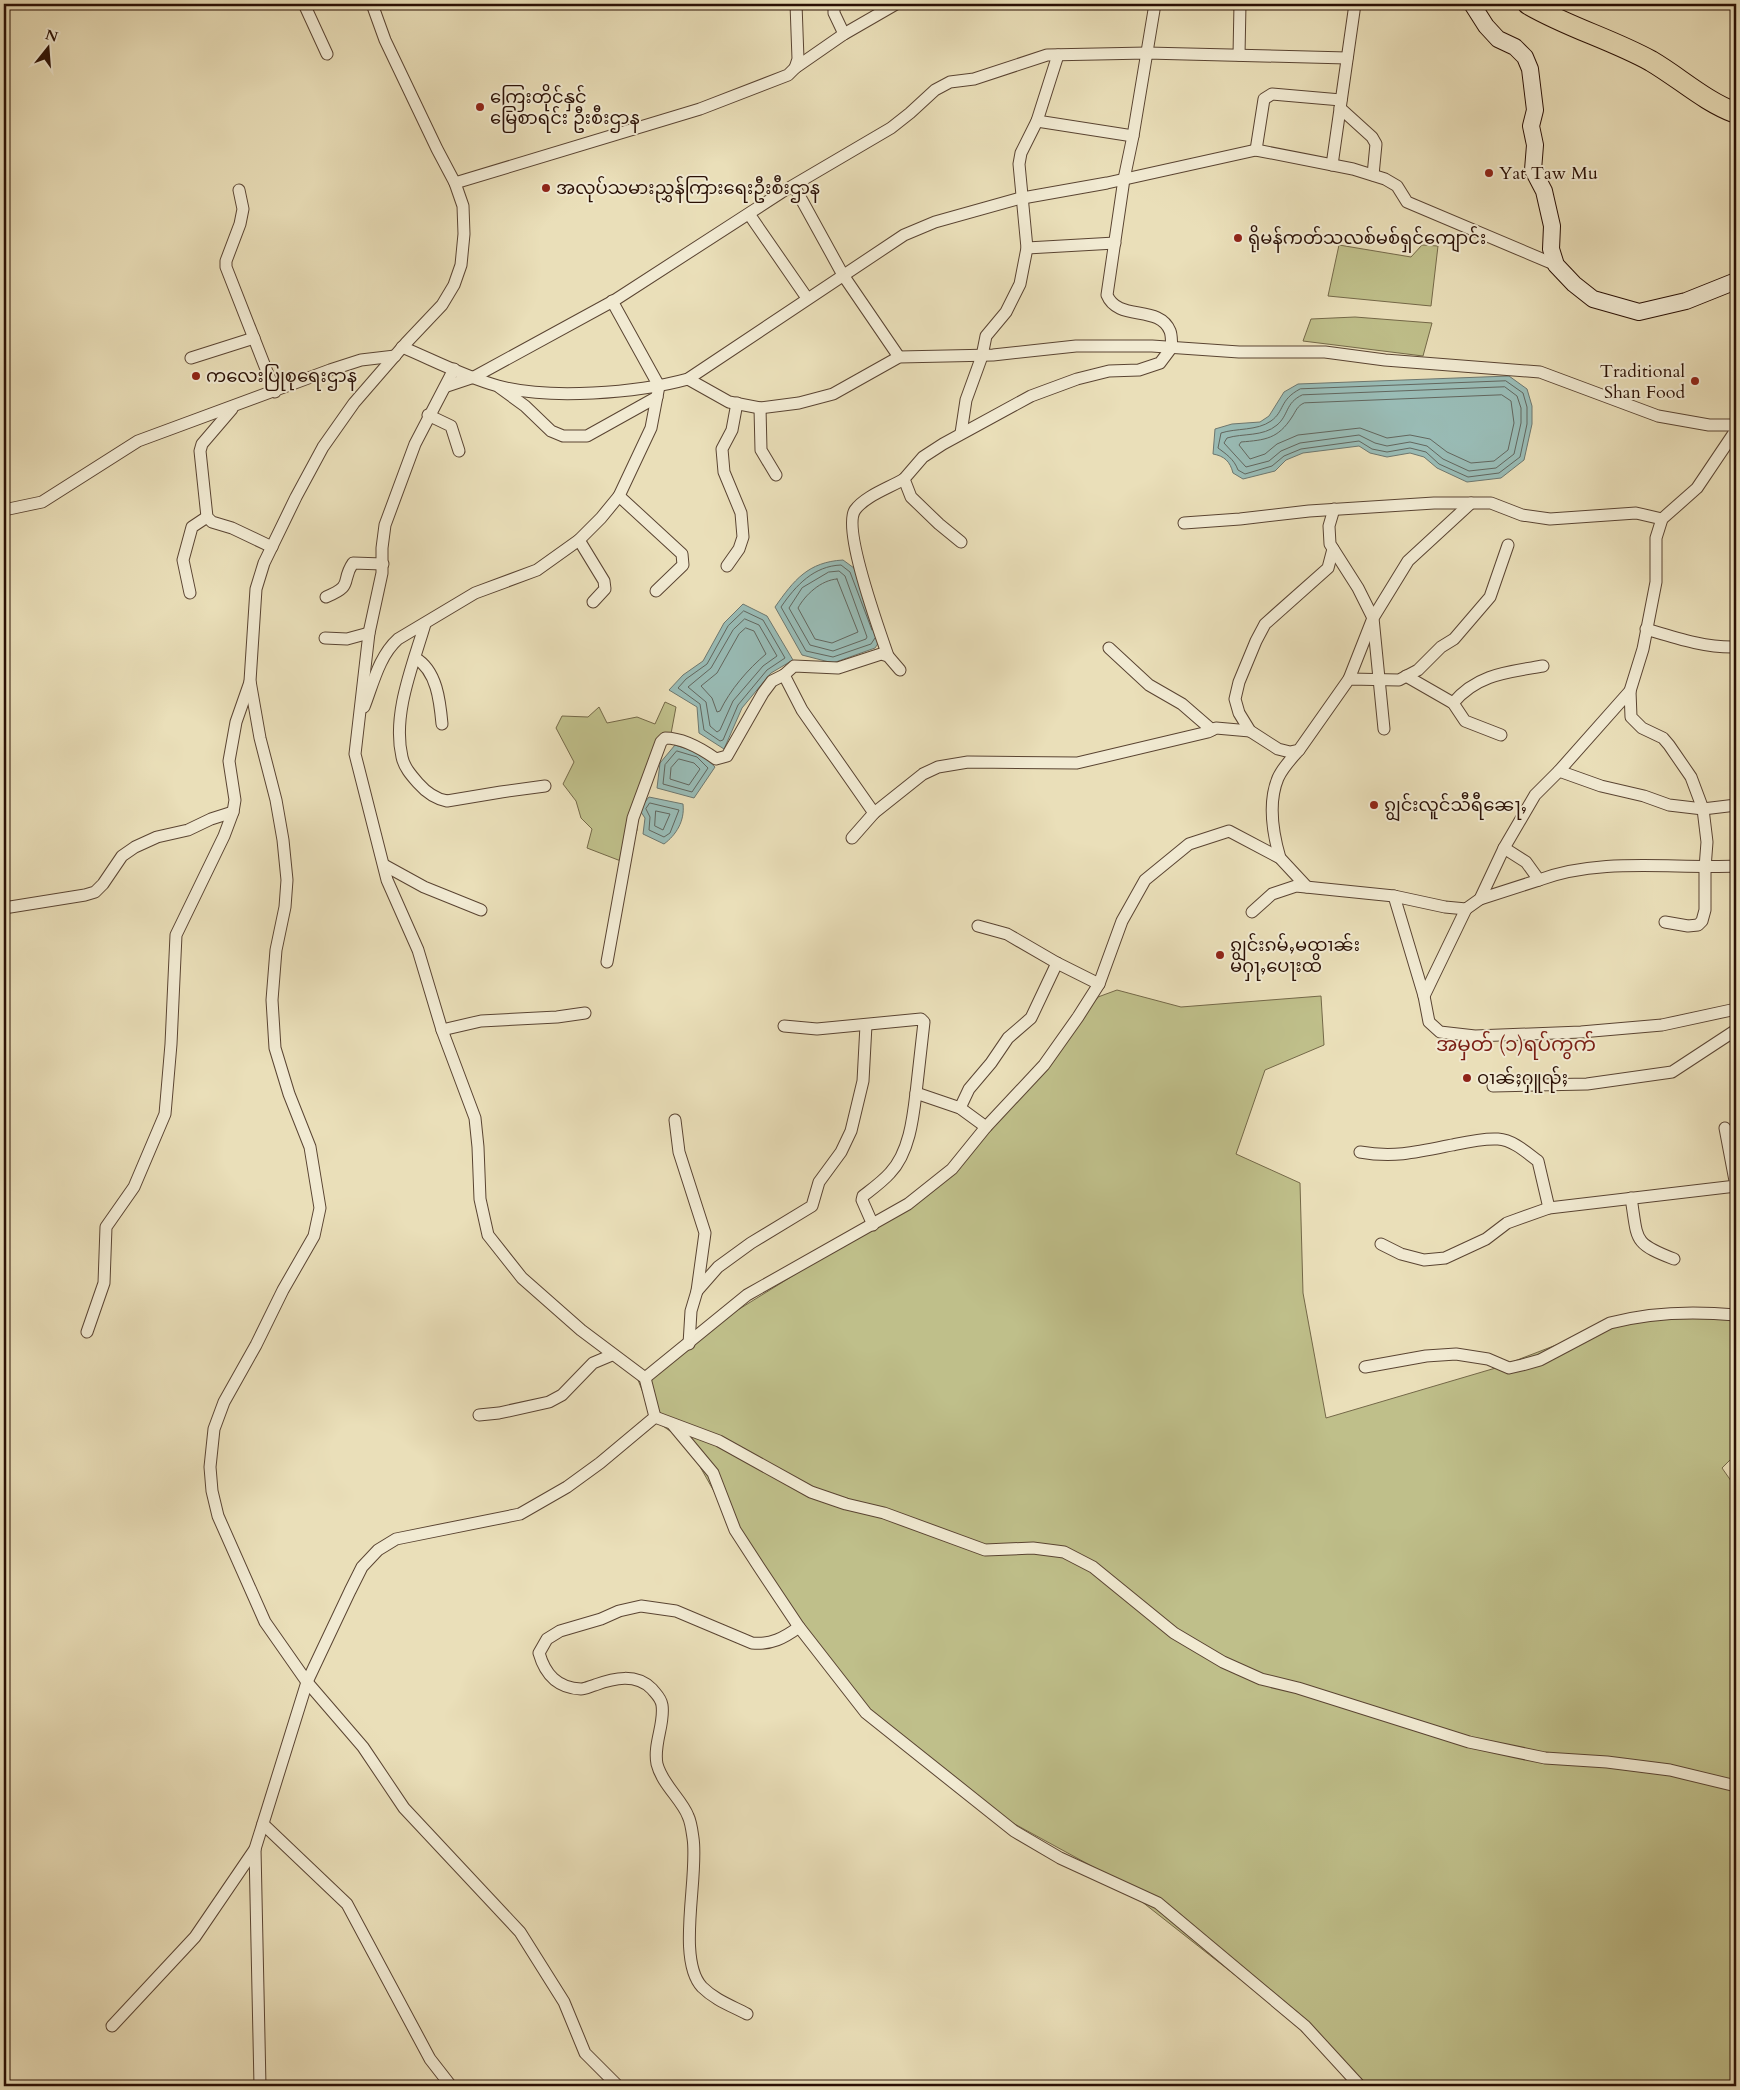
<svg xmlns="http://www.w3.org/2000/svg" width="1740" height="2090" viewBox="0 0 1740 2090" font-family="Cardo,'Noto Sans Myanmar',serif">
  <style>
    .green { fill: #bfbf8a; stroke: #746848 }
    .water { fill: #99bcb6; stroke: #6d776f }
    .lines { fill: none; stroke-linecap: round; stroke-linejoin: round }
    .shore { stroke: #62665e; stroke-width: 1 }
    .street-casing { stroke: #5a4432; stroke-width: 13 }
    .secondary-casing { stroke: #2a1005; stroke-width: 18 }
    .highway-casing { stroke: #2a1005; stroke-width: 22 }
    .street { stroke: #f1ead2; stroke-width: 11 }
    .secondary { stroke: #f1ead2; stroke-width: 16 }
    .highway { stroke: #eadfb9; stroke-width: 20 }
    .poi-dot { fill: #8f2418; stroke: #f1ead2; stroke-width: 2 }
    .labels { text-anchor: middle; stroke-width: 4; stroke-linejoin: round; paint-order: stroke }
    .poi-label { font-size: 18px; fill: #2a1005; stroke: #f1ead2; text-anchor: start }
    .quarter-label { font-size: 20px; fill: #7a1f14; stroke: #f1ead2 }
  </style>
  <rect width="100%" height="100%" fill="#eadfb9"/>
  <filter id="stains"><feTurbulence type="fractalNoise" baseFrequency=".004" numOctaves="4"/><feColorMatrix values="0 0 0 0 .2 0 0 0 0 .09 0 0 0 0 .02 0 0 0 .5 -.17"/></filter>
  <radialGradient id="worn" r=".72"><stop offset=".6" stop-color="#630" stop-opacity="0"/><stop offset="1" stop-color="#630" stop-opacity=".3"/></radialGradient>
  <g class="green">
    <polygon points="1339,245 1411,257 1422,245 1438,246 1431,306 1328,296"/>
    <polygon points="1355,317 1432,323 1423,356 1303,341 1311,319"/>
    <polygon points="665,702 676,707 670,739 651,764 634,807 637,830 626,863 587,848 592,829 581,818 576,801 563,784 574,762 556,728 562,716 588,717 599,707 607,723 637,717 655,724"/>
    <polygon points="1117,990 1181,1007 1321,996 1324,1045 1265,1070 1236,1154 1300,1183 1303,1293 1326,1418 1499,1367 1603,1327 1650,1317 1736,1315 1736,1454 1722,1468 1736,1488 1736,2086 1358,2086 1287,2016 1108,1875 956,1792 835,1677 732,1523 686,1442 654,1420 638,1380 683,1344 913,1201 971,1144 1059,1048 1098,997"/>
  </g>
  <g class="water">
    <path d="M1509,376L1527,389L1532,406V424L1524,460L1501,478L1467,482L1437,468L1424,457L1410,453L1387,457L1370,453L1359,446L1303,453L1286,460L1275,471L1243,479L1233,473C1230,461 1224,456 1213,454L1215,429L1232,424L1260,422L1269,416L1284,392L1298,384Z"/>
    <path d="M843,560L854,568L881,639L875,648L833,663L802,655L775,607C794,580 808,562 843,560Z"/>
    <polygon points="743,604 767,616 793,660 771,673 742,708 724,749 699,733 697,707 669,690 683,675 703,661 724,623"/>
    <polygon points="675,745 700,753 715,767 694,798 657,788 660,763"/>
    <path d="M649,797L683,804C685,821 676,835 664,844L643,834L645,818L639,809Z"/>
  </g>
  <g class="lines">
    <g class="shore">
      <path d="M1506,381L1523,393L1527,407V424L1520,457L1499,473L1468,477L1439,464L1426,452L1410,448L1387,452L1372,449L1359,441L1301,449L1284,456L1272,466L1245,474L1238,470C1234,459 1226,454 1218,448L1221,433C1236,428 1257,431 1271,421C1285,411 1279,400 1300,389Z"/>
      <path d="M1505,387L1517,396L1521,408V423L1514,454L1496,468L1469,471L1443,459L1427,446L1410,442L1387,446L1375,443L1359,435L1300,443L1281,451L1269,461L1246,467L1224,443L1227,438C1243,433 1263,437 1277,425C1289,415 1285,403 1302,395Z"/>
      <path d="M1502,395L1511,401L1514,423L1508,450L1494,461L1471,463L1447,452L1430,439L1410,435L1387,438L1360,428L1298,435L1277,444L1265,454L1250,459L1239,445L1241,442C1265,440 1278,439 1292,417C1296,411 1297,406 1304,403Z"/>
      <polygon points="829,572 839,571 845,576 867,637 866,639 833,651 810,645 789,608 802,588"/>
      <path d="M837,579L858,632L832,643L815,639L798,608C805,595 821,580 837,579Z"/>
      <polygon points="744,611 763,620 785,658 767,670 738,705 723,740 720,741 704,730 700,704 678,688 686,679 707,664 728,626"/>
      <polygon points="745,619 759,625 777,656 763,666 733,701 720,730 717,732 710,726 706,702 688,687 711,668 733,630"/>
      <path d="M746,628L754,631L766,654C748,669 730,690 720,711L717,712L712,698L701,686L717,673L739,634Z"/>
      <path d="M872,630L850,572L841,565C814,566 796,585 781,607L806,651L833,657L871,644L875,638"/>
      <polygon points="677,751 697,757 708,768 692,792 663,784 665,765"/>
      <polygon points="679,759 694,763 700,769 689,785 670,779 671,768"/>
      <polygon points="650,803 679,810 670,833 664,837 649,830 650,817 646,809"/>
      <polygon points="656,811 670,814 663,830 655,826"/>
    </g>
    <g class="street-casing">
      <g id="street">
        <polyline points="304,4 327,54"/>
        <polyline points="372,4 385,40 437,149 455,183 463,206 464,234 461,265 454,285 442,305 406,343 354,403 323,447 296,497 264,563 256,589 250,681 260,738 276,800 283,840 287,880 285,907 276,950 272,1000 275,1048 289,1094 310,1147 320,1208 314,1236 283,1290 256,1345 224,1402 214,1429 210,1467 212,1491 218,1516 265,1622 307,1682 363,1747 404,1808 520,1932 564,2002 585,2053 618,2086"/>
        <polyline points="834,4 834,13 844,34"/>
        <polyline points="1239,55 1240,4"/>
        <polyline points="795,68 798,59 796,4"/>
        <polyline points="1340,108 1372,137 1376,144 1373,175"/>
        <polyline points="1037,121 1133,136"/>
        <polyline points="1256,150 1264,99 1272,94 1341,100"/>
        <polyline points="1332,165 1355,4"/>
        <polyline points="455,183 700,109 788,75 795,68 844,34 896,4"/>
        <polyline points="794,186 843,275 899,357"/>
        <polyline points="239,190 243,209 240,224 226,261 226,267 275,392"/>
        <polyline points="749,214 807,298"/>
        <polyline points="1027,248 1115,243"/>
        <path d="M402,347C433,360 465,377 498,386C549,400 637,393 688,379L904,235L935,222L1017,199L1107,183L1256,150L1353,169L1385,179L1397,186L1407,202L1556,265"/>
        <polyline points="191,358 254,338"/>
        <polyline points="688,379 729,402 760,408 799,403 833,394 899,357 993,355 1076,346 1152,346 1239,352 1325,352 1385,360 1540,372 1658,416 1709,425 1736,425"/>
        <polyline points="447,386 474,377 615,300 782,192 891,128 910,113 935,90 950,82 974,79 1047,55 1147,53 1347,58"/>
        <polyline points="499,387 525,406 551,431 563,436 587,436 657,397"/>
        <polyline points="760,408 761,450 776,475"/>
        <polyline points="232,409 202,444 200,451 207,517 212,522 232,528 272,547"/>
        <polyline points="428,415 451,426 459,451"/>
        <polyline points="961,433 966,400 982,356 986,336 1006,312 1020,284 1027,248 1019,164 1021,153 1037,121 1058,55"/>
        <polyline points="619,496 682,554 683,565 656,591"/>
        <polyline points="1334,509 1329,526 1330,544 1358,588 1373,618 1349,679"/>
        <polyline points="4,510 42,502 138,441 330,370 361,360 395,356"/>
        <polyline points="1184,523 1240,519 1309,511 1434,503 1491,503 1522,515 1550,519 1636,513 1662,519"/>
        <polyline points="579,540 604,581 605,589 593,602"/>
        <path d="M961,542L939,524L911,497L904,479L923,457L943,444L1031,396L1077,379L1109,371L1139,370L1160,363L1172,347C1171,342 1172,336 1170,331C1159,304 1118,322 1107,295L1124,179L1133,136L1155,4"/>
        <polyline points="1333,549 1328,568 1265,624 1256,641 1239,682 1235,699 1239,713 1250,731 1278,749 1290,752 1299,750 1349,679 1399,680 1418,670 1441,647 1454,639 1490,597 1508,545"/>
        <polyline points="727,566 739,549 743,537 741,513 724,472 722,449 732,430 737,403"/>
        <polyline points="190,593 183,560 192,527 207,517"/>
        <path d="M326,597C355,585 340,582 353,563L383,564"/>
        <path d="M425,624C413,665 392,714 402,757C404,767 411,775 418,783C425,791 436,799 447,801L501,792L545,786"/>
        <path d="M1646,629C1676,638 1706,648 1736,647"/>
        <polyline points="325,638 347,639 369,633"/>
        <polyline points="1109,648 1149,685 1182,704 1212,730"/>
        <path d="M888,656C880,632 842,529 855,510C865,496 889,488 904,479"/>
        <path d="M415,658C437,670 440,702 442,724"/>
        <polyline points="1406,676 1453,703 1465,721 1501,735"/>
        <polyline points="1630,691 1631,717 1642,728 1663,738 1669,745 1691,777 1703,809 1707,842 1705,868 1705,910 1702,921 1698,925 1688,926 1665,922"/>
        <path d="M1453,703C1477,674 1508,672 1543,666"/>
        <path d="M364,707C373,684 379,656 398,639L475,593L537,570L579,540L601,518L619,496L651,428L659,386L612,301"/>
        <polyline points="1384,729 1373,618 1408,561 1471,503"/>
        <polyline points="1559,771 1601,786 1644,796 1669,805 1703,809 1736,805"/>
        <polyline points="874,813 802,710 784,675 794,666 838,668 881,654 888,656 900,670"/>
        <polyline points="852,838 874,813 923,774 938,767 968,762 1077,763 1208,732 1216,728 1250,731"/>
        <path d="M1504,848L1526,862L1539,880C1601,857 1671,869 1736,866"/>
        <path d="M1280,858C1273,834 1268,802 1278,778C1283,767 1291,759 1299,750"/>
        <polyline points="384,865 424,887 481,910"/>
        <polyline points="1394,896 1424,996 1429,1022 1440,1032 1475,1036 1581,1032 1662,1025 1736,1009"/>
        <polyline points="1480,899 1539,880"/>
        <polyline points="4,908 85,895 95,892 103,884 122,856 135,847 157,837 188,830 211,819 233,812"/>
        <polyline points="1252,912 1272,894 1296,886 1394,896 1445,907 1466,909 1480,899 1504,848 1535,795 1559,771 1630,691 1643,649 1656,582 1656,538 1662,519 1697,488 1736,430"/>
        <polyline points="978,926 1007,934 1057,963 1099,984"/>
        <path d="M607,962L633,818L661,742L665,738C683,738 702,749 716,759L727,756L763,693L772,681L784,675"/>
        <polyline points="1424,996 1466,909"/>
        <polyline points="784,1026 817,1029 921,1019 924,1022 916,1093 960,1108 986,1127"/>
        <polyline points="442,1030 481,1021 557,1017 585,1013"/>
        <polyline points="1493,1086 1587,1084 1672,1072 1736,1030"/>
        <polyline points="960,1108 969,1089 991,1063 1008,1038 1031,1018 1057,963"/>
        <polyline points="675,1120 679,1152 705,1233 697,1291 691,1311 689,1344"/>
        <polyline points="1725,1128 1736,1186"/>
        <path d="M1360,1152C1394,1158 1418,1152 1452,1145C1466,1142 1483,1138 1498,1139C1513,1140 1526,1152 1538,1161L1549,1208"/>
        <path d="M1631,1198C1638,1240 1632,1243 1674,1259"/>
        <path d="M873,1225L862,1200L863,1196C872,1189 882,1182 890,1173C909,1153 913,1119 916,1093"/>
        <polyline points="1381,1244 1401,1254 1424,1260 1445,1258 1486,1239 1507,1223 1549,1208 1736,1186"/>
        <polyline points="697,1291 718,1267 751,1243 812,1206 819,1182 841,1152 851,1131 863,1081 866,1025"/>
        <polyline points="87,1332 104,1283 106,1227 134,1187 165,1114 171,1044 176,935 224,836 233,812 235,800 229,761 236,722 250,682"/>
        <path d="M1365,1367L1426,1356L1456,1354L1488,1359L1509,1368L1522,1365L1540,1360L1610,1323C1651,1312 1694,1311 1736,1315"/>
        <polyline points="645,1378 747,1295 908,1204 952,1169 986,1127 1044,1065 1078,1017 1099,984 1122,921 1145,880 1189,844 1229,831 1280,858 1307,887"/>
        <polyline points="479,1415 499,1413 549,1402 562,1395 593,1363 612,1355"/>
        <polyline points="655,1417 719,1441 811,1492 846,1504 884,1513 985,1550 1033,1548 1064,1552 1093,1567 1174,1633 1223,1662 1261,1679 1298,1688 1469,1742 1545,1758 1607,1762 1670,1770 1736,1786"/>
        <polyline points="673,1425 713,1473 735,1530 759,1567 799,1627 866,1713 1014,1831 1060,1858 1158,1903 1305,2026 1360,2086"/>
        <polyline points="263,1824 347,1904 430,2059 451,2086"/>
        <polyline points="255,1849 260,2086"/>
        <path d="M747,2014C732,2006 715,2000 702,1987C676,1959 699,1876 693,1838C692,1831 691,1822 688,1816C682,1800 662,1784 657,1764C653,1744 665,1724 662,1705C661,1698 656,1694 652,1689C636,1673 614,1678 595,1685C591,1686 585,1689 581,1689C557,1688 545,1674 539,1653L547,1639L560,1631L601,1619L619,1611L641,1606L676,1611L752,1643C771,1645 784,1638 799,1627"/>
        <polyline points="112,2026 195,1937 255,1849 307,1682 350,1591 362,1567 378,1550 396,1539 520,1514 567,1487 600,1463 655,1417 645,1378 581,1330 522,1278 488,1235 480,1199 478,1147 475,1118 442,1030 418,950 387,880 355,754 369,633 382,573 382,548 385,525 415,444 454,369"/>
      </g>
    </g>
    <g class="secondary-casing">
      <polyline id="secondary" points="1472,4 1486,26 1498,39 1515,47 1525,57 1530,69 1535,110 1531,126 1535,145 1533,170 1544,191 1552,226 1551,249 1556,265 1574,284 1593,299 1639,312 1686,301 1736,281"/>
    </g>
    <g class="highway-casing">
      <path id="highway" d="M1528,4C1567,27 1611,39 1651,61C1680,78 1704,101 1736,113"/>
    </g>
    <use href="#street" class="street"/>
    <use href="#secondary" class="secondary"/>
    <use href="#highway" class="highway"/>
  </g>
  <g class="poi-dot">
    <circle cx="480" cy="107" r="5"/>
    <circle cx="1489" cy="173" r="5"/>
    <circle cx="546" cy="188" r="5"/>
    <circle cx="1238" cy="238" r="5"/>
    <circle cx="196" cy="376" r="5"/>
    <circle cx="1695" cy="381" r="5"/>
    <circle cx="1374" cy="805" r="5"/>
    <circle cx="1220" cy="955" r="5"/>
    <circle cx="1467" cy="1078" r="5"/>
  </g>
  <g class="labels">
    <g class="poi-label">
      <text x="490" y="103">ကြေးတိုင်နှင့်<tspan x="490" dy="21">မြေစာရင်း ဦးစီးဌာန</tspan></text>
      <text x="1499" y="179">Yat Taw Mu</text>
      <text x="556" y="194">အလုပ်သမားညွှန်ကြားရေးဦးစီးဌာန</text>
      <text x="1248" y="244">ရိုမန်ကတ်သလစ်မစ်ရှင်ကျောင်း</text>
      <text x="1685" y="377" text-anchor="end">Traditional<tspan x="1685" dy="21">Shan Food</tspan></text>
      <text x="206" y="382">ကလေးပြုစုရေးဌာန</text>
      <text x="1384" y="811">ၵျွင်းလူင်သီရီၼေႃႇ</text>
      <text x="1230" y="951">ၵျွင်းၵမ်ႇမထၢၼ်း<tspan x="1230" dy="21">မႁႃႇပေႃးထိ</tspan></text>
      <text x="1477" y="1084">ဝၢၼ်ႈႁူၺ်ႈ</text>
    </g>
    <g class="quarter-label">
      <text x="1516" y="1051">အမှတ် (၁)ရပ်ကွက်</text>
    </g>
  </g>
  <rect width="1740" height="2090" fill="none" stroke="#eadfb9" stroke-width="20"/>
  <rect x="5" y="5" width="1730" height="2080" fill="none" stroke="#2a1005" stroke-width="2.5"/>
  <rect x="10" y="10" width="1720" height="2070" fill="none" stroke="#2a1005"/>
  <g transform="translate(48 48) rotate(17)" stroke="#f1ead2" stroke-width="4" paint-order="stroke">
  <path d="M0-4L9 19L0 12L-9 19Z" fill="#2a1005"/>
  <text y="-8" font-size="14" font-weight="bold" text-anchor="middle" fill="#2a1005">N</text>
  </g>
  <rect width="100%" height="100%" filter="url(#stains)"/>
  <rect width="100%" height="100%" fill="url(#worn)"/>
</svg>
